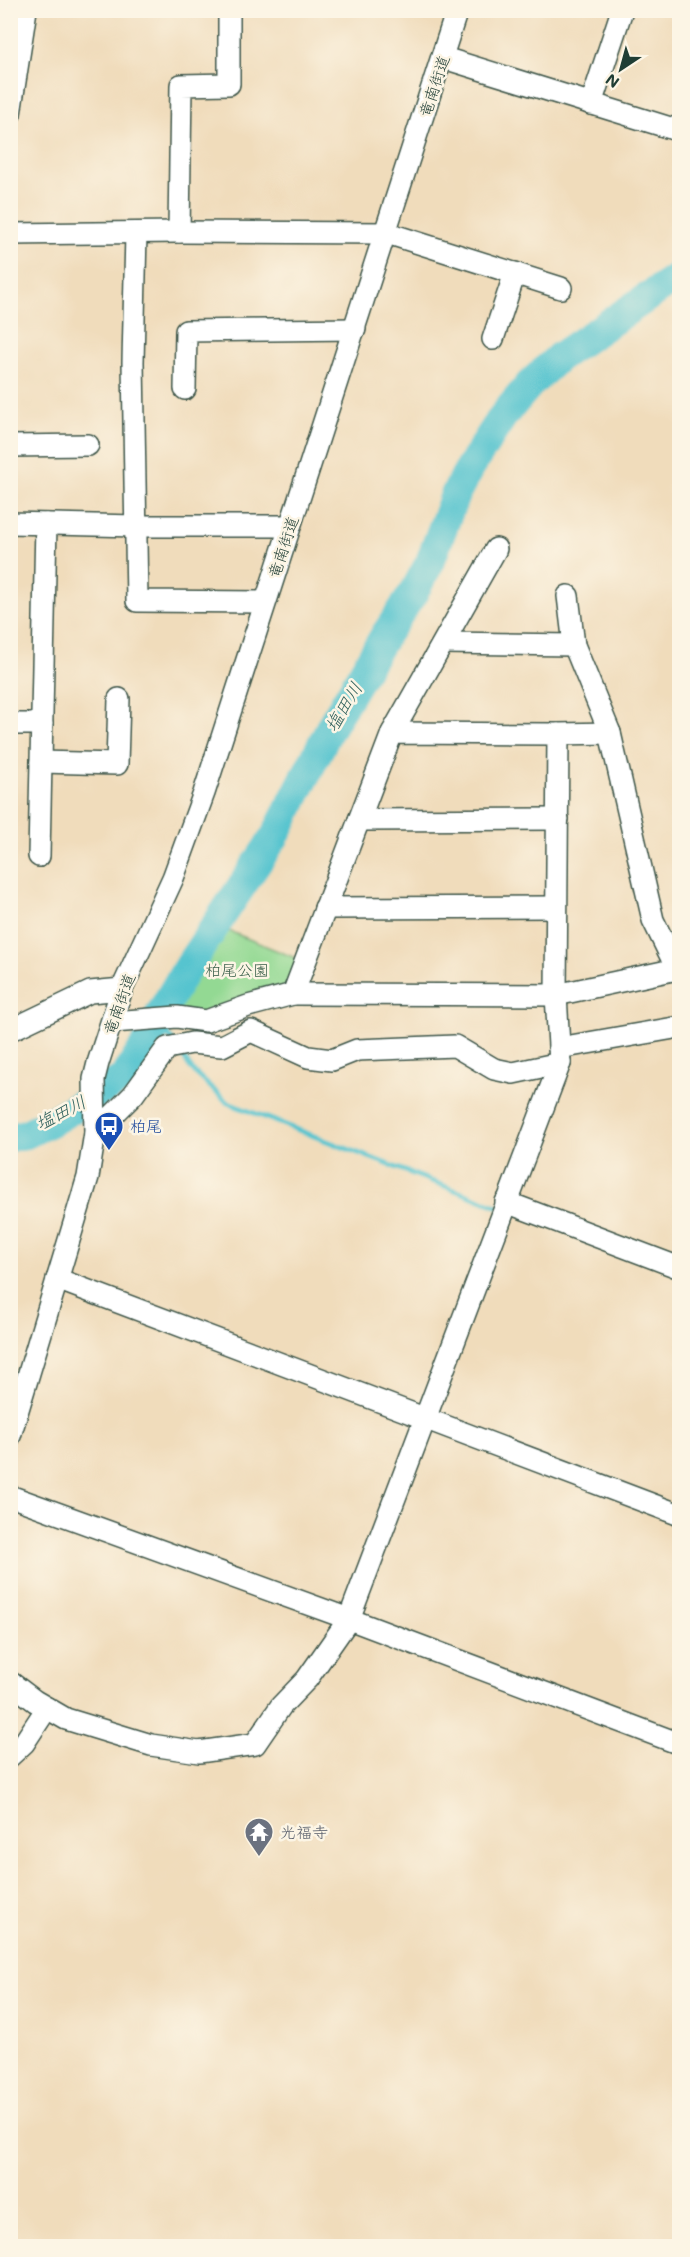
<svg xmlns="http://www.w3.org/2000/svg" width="690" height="2257" viewBox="0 0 690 2257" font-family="Mali,'Klee One',sans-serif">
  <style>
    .green { fill: #93d993; stroke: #598b64; stroke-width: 1.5 }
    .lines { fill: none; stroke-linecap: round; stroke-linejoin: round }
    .stream { stroke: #57c4cf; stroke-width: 5 }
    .river { stroke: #57c4cf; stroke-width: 30 }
    .minor-casing { stroke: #3e5548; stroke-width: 24 }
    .minor { stroke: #fff; stroke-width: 21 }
    .labels { text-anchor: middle; stroke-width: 5; stroke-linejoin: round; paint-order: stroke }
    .street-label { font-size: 16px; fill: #1f3d34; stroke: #fcf5e5 }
    .park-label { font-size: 16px; fill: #365c47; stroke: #fcf5e5 }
    .transit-label { font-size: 16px; fill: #164399; stroke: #fcf5e5; text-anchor: start }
    .worship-label { font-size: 16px; fill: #5b616d; stroke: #fcf5e5; text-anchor: start }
    .water-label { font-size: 18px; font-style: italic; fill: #2d5f5b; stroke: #fcf5e5 }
  </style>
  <rect width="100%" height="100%" fill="#fcf5e5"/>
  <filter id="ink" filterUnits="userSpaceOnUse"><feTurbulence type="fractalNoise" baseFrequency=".0167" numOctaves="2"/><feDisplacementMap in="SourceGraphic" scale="12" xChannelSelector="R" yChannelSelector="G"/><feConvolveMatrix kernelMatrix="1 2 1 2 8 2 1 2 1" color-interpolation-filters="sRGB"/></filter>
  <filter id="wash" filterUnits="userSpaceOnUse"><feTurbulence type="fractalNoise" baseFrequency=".008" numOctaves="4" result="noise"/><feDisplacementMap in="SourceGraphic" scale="24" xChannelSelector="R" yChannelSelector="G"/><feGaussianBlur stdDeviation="1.35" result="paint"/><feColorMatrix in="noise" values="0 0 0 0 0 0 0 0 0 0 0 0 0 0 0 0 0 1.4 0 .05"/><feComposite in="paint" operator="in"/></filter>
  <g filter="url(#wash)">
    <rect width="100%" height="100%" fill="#f0dcbb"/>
    <polygon class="green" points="224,929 298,959 289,989 206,1015 172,1009"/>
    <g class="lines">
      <g class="stream">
        <polyline points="160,1024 172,1040"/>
        <polyline points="179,1051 193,1071 228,1103 499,1207"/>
      </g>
      <polyline class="river" points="10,1137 26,1134 56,1119 125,1077 159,1023 159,1016 185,971 275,836 331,726 385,635 414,592 430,562 455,495 470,467 503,416 530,384 559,357 680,275"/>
    </g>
  </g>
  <g filter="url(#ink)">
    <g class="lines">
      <g class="minor-casing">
        <g id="minor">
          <polyline points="444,58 680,131"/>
          <polyline points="591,104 622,10"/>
          <polyline points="10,114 26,10"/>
          <polyline points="179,232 181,85 229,84 229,10"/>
          <polyline points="136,233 133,362 137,601 265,602"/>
          <polyline points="10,234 179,232 387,233 561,288"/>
          <polyline points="493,339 515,273"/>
          <polyline points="185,389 186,331 355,329"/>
          <polyline points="10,446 88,445"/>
          <polyline points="10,523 136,526 290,526"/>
          <polyline points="444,643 574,645"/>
          <polyline points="10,724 42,724"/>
          <polyline points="392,733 496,549"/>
          <polyline points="558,734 610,733"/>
          <polyline points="41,762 117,764 119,699"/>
          <polyline points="359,820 558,819"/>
          <polyline points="39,856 46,524"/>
          <polyline points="325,908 556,907"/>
          <polyline points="293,994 556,995 677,969 653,920 610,733 574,645 568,596"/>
          <polyline points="10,1029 15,1028 90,992 122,989"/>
          <polyline points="559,1048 680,1027"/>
          <polyline points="95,1133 133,1095 167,1048 192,1043 222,1046 251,1031 308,1057 332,1060 357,1050 455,1046 494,1069 513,1073 560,1063"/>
          <polyline points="506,1202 680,1268"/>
          <polyline points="57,1279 680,1515"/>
          <polyline points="10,1436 88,1177 95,1133 94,1079 98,1063 122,989 173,878 204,793 457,10"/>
          <polyline points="10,1496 349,1619 680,1744"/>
          <polyline points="10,1682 35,1701 66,1719 151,1745 199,1752 255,1744 281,1706 307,1679 349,1619 560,1063 556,995 558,734 392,733 293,994 248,1006 206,1021 177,1017 113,1022"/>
          <polyline points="10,1756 24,1743 47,1708"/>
        </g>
      </g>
      <use href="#minor" class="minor"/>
    </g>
  </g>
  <defs>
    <g id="bus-pin" transform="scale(1.5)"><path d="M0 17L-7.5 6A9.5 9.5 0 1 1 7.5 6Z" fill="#1a4fb4" stroke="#fcf5e5"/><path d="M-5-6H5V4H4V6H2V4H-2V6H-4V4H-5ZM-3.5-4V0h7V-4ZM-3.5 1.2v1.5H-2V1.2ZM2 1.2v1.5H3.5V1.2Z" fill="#fff"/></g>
    <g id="temple-pin" transform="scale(1.5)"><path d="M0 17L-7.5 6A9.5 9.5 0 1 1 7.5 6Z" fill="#6b7280" stroke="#fcf5e5"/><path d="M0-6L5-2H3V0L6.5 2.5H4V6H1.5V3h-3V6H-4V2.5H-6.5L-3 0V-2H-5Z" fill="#fff"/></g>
  </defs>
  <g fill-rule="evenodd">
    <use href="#bus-pin" x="109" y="1126"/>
    <use href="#temple-pin" x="259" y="1832"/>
  </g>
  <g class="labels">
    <g class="street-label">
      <text transform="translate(434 86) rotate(-72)" y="6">竜南街道</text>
      <text transform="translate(283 547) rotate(-72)" y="6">竜南街道</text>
      <text transform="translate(119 1004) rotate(-70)" y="6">竜南街道</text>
    </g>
    <g class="park-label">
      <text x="237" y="976">柏尾公園</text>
    </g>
    <g class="transit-label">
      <text x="130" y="1132">柏尾</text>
    </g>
    <g class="worship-label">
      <text x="280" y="1838">光福寺</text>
    </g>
    <g class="water-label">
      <text transform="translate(344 707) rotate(-59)" y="6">塩田川</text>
      <text transform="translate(61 1113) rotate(-27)" y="6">塩田川</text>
    </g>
  </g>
  <rect width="690" height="2257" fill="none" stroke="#fcf5e5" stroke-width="36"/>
  <g transform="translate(621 69) rotate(216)" stroke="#fcf5e5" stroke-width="4.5" paint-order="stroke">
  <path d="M0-4.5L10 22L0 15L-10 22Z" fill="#1f3d34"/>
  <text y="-9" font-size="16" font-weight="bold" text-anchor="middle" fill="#1f3d34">N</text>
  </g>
</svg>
